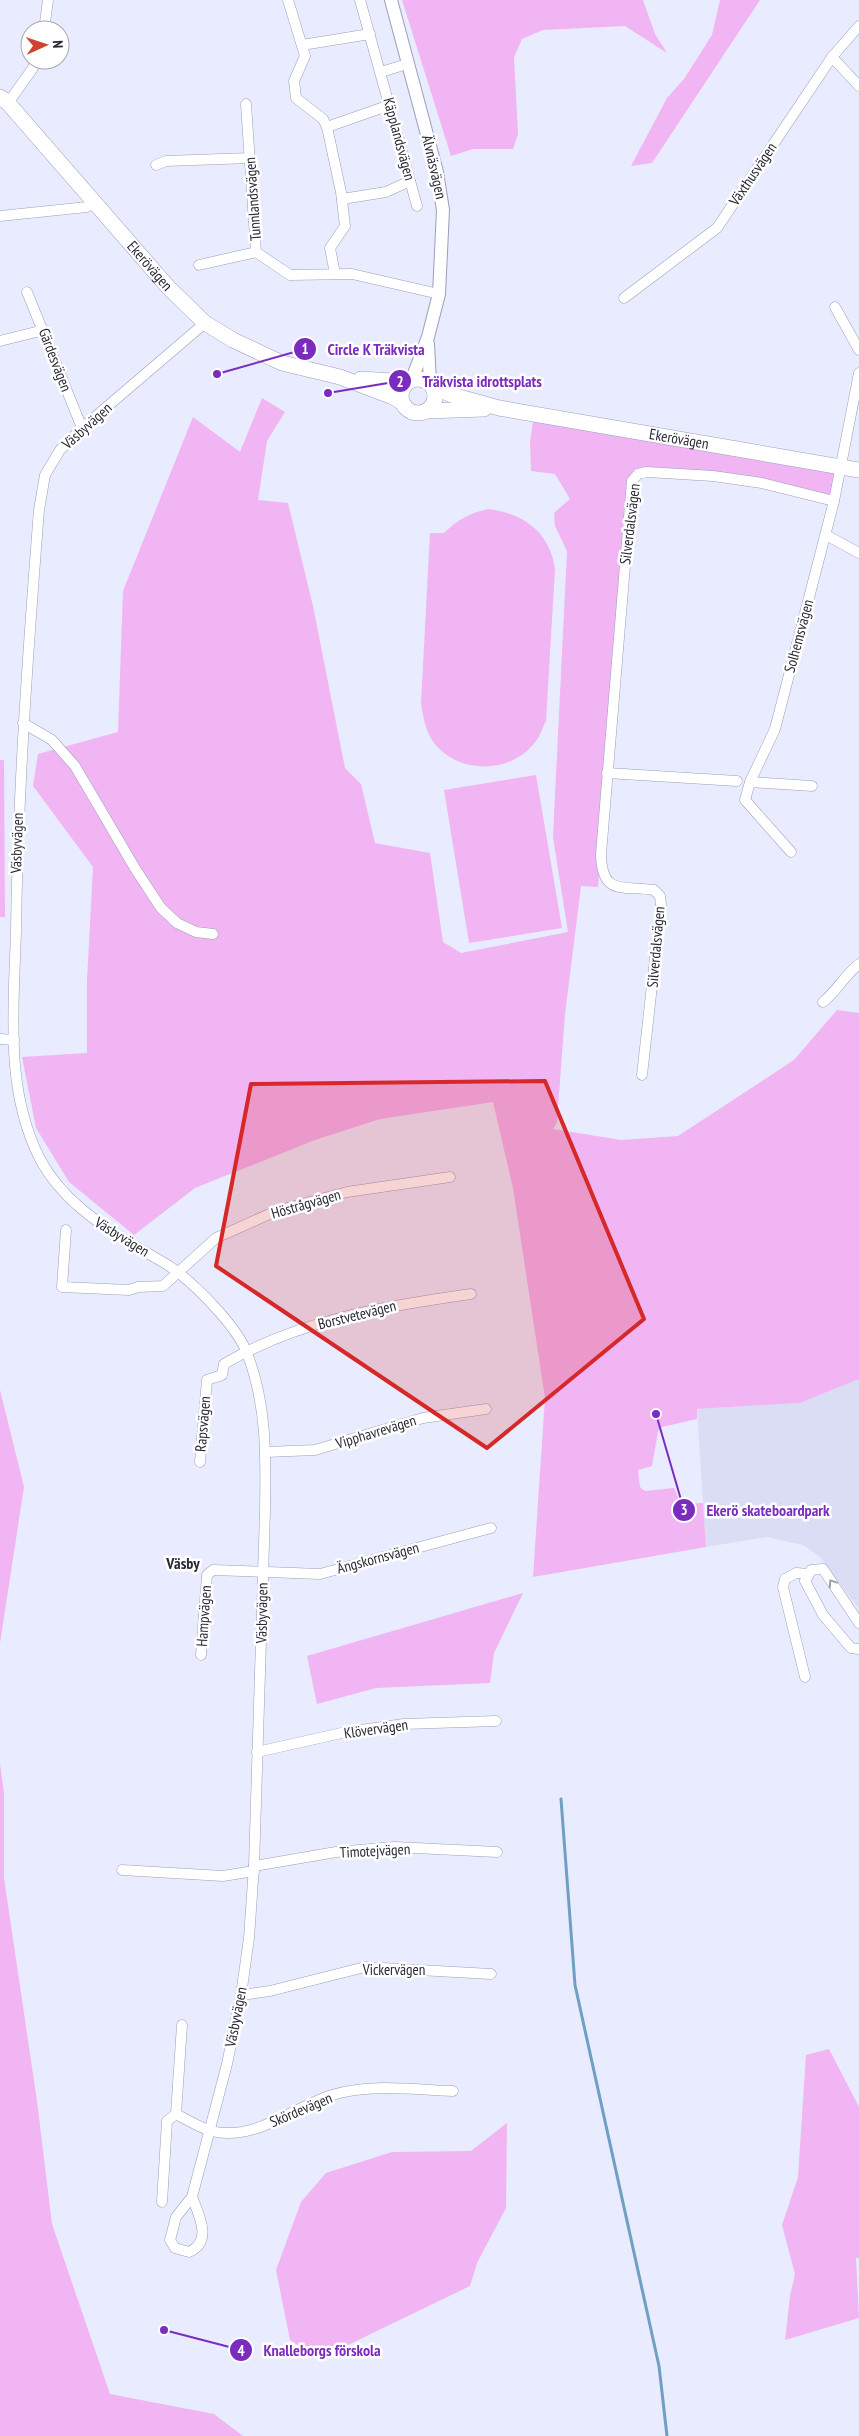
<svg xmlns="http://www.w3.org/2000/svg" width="859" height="2436" viewBox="0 0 859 2436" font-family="'PT Sans Narrow',sans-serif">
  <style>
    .built { fill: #daddf4 }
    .green { fill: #f1b5f3 }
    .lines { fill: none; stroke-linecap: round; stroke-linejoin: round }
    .stream { stroke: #6f9fc2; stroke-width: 3 }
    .minor-casing { stroke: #9c9ebd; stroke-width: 11 }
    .tertiary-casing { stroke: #9c9ebd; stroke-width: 14 }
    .secondary-casing { stroke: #9c9ebd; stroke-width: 16 }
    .minor { stroke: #fff; stroke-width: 10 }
    .tertiary { stroke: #fff; stroke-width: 12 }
    .secondary { stroke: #fff; stroke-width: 15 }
    .oneway { stroke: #9e9fa4 }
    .marked { fill: #d62828; fill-opacity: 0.2; stroke: #d62828; stroke-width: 4; stroke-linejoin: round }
    .labels { text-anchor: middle; stroke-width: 5; stroke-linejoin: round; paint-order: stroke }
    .street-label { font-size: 15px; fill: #282935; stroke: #fff }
    .neighbourhood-label { font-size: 16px; font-weight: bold; fill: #282935; stroke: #fff }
    .leader { fill: none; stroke: #7b2cbf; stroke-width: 2 }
    .callout-dot { fill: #7b2cbf; stroke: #fff; stroke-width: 2 }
    .mark-label { font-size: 15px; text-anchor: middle; font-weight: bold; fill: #fff }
    .callout-label { font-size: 16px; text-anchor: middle; font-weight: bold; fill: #7b2cbf; stroke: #fff; stroke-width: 5; stroke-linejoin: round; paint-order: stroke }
  </style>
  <rect width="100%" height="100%" fill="#e9ebff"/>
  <polygon class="built" points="859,1379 859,1609 820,1557 803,1545 767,1537 706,1547 697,1409 800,1403"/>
  <g class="green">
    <polygon points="402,0 643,0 655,34 667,53 625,26 543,30 522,39 514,57 518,134 513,149 473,149 451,156"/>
    <polygon points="720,0 760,0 652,163 631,166 667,98 684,79 712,35"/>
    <polygon points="262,398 285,412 267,441 258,500 288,503 313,606 345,768 361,784 375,843 430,853 443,942 461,953 568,932 553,837 567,551 555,526 554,513 570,499 555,474 531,471 530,442 534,414 842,467 834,501 762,483 638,474 621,596 598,887 581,886 565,1014 557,1122 553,1129 621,1140 678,1136 794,1060 837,1010 859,1013 859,1379 800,1403 697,1409 697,1419 662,1427 658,1431 652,1466 638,1470 640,1487 645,1491 674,1488 681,1504 703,1503 706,1547 533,1577 545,1398 513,1188 493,1102 380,1119 315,1140 195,1188 134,1235 69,1182 36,1128 22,1057 87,1053 87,980 93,867 33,786 38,754 118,732 123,591 193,417 240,452"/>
    <path d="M488,509C523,513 550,532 555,569L546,721C543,726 541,733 538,738C515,775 456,776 432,740C425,729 423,716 421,703L430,533H444C457,520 470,513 488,509Z"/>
    <polygon points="0,760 4,760 5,917 0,917"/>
    <polygon points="536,775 562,928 469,943 444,790"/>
    <polygon points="0,1390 24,1487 0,1643"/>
    <polygon points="523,1593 494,1653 490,1683 376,1688 317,1704 307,1656"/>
    <polygon points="0,1764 4,1793 4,1878 37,2101 52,2224 110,2394 214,2414 243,2436 0,2436"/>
    <polygon points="829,2049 859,2107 859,2258 856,2258 859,2318 785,2340 790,2296 795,2274 782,2225 798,2177 806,2055"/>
    <polygon points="507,2123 506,2208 477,2263 470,2286 319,2359 290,2340 276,2270 301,2202 326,2173 392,2152 471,2151"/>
  </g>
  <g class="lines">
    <polyline class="stream" points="561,1799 575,1985 659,2366 667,2436"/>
    <g class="minor-casing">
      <g id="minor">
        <polyline points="288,0 305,56 294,81 296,98 323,119 327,127 341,192 345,226 330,248 335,274"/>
        <polyline points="360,0 417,206"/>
        <polyline points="44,30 48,0"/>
        <polyline points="302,45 370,34"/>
        <polyline points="832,57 859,86"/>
        <polyline points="381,72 407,64"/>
        <polyline points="8,103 33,68 36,60"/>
        <polyline points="246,104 256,252 290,275 352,274 439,294"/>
        <polyline points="327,127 390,105"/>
        <polyline points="156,165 166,161 250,158"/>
        <polyline points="342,199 386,192 410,181"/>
        <polyline points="0,216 87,207 96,202"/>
        <polyline points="199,265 256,252"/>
        <polyline points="27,292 82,428"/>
        <polyline points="624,298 717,228 832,57 859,26"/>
        <polyline points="835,307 859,350"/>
        <polyline points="0,341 44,330"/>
        <polyline points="826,535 859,553"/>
        <polyline points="23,723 52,740 75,766 136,870 161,908 177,923 196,932 213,934"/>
        <polyline points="607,773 737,781"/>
        <polyline points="750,782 812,786"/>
        <polyline points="791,852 745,800 750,782 775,729 834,501 859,373"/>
        <path d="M823,1002C837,991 844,976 859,964"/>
        <polyline points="0,1039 14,1040"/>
        <path d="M642,1075L661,905L660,896L654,890C623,885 602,897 601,854L632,481L638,474L647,472L713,476L762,483L834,501"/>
        <polyline points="66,1230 62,1287 129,1290 138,1287 163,1286 216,1238 276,1211 347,1192 450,1177"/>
        <polyline points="266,1452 315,1450 423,1418 486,1409"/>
        <path d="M200,1462L207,1380L222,1375L224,1364C298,1320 386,1306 471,1294"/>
        <polyline points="859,1623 823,1569 811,1570 805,1581 823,1615 851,1648 859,1649"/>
        <polyline points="201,1655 207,1575 213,1570 320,1574 491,1528"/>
        <polyline points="805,1677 783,1587 785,1579 796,1573 809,1574"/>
        <polyline points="257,1752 346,1732 404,1724 496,1721"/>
        <polyline points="254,1866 336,1852 395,1847 497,1852"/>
        <polyline points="122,1870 223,1876 254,1871"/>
        <polyline points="241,1995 270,1991 365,1967 491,1974"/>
        <path d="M182,2025L176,2114C187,2120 199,2127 211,2131C255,2142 291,2108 332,2095C370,2083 414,2090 453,2091"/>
        <path d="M192,2197C199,2215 213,2242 189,2252L175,2248L170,2240L176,2217L192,2197L227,2064L241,1995L249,1938L254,1866L265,1511C266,1458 267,1404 247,1353C237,1327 201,1291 179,1273C167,1263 151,1256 137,1247C100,1225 61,1199 40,1159C4,1089 14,1006 16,930C18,790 28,650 39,510L45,475L60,450L82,428L205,323"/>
        <polyline points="162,2202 167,2121 176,2114"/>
      </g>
    </g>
    <g class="tertiary-casing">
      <g id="tertiary">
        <polyline points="391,0 437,172 443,210 439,294 428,337 412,379"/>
        <polyline points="428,344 430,382"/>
      </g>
    </g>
    <g class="secondary-casing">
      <g id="secondary">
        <path id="s1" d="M0,97L8,103L168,287L205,323L233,340L282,363L340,377L393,397L403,403"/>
        <circle cx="418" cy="396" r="17"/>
        <polyline points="361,379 407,382"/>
        <path id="s2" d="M433,387L452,395L499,408L859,470"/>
        <polyline points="426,411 484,409"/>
      </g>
    </g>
    <use href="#minor" class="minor"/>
    <use href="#tertiary" class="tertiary"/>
    <use href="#secondary" class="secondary"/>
  </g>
  <defs><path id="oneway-chevron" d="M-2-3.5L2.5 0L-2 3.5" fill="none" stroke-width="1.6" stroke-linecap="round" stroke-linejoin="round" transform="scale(1.25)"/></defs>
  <use class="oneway" href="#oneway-chevron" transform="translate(832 1583) rotate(-124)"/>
  <path class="marked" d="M545,1081L644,1319L487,1448L216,1266L251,1084Z"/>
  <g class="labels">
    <g class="street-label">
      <text transform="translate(399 139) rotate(75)" y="5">Käpplandsvägen</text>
      <text transform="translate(434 167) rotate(77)" y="5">Älvnäsvägen</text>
      <text transform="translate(753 174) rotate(-56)" y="5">Växthusvägen</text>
      <text transform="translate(253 199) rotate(-94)" y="5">Tunnlandsvägen</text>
      <text dy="5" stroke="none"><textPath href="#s1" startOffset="226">Ekerövägen</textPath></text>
      <text transform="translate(55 360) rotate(69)" y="5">Gärdesvägen</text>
      <text transform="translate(87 426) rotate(-42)" y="5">Väsbyvägen</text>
      <text dy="5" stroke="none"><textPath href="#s2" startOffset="252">Ekerövägen</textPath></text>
      <text transform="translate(630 524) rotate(-83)" y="5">Silverdalsvägen</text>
      <text transform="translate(799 636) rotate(-75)" y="5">Solhemsvägen</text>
      <text transform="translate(17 843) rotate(-88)" y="5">Väsbyvägen</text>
      <text transform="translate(656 947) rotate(-85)" y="5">Silverdalsvägen</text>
      <text transform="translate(306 1204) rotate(-16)" y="5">Höstrågvägen</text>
      <text transform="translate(122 1237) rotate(32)" y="5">Väsbyvägen</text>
      <text transform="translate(357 1315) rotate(-14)" y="5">Borstvetevägen</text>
      <text transform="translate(203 1424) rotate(-85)" y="5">Rapsvägen</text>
      <text transform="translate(376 1432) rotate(-17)" y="5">Vipphavrevägen</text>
      <text transform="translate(378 1558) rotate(-15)" y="5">Ängskornsvägen</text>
      <text transform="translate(262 1613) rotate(-89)" y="5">Väsbyvägen</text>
      <text transform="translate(204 1616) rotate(-86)" y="5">Hampvägen</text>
      <text transform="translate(376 1729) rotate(-8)" y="5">Klövervägen</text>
      <text transform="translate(375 1851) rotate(-3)" y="5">Timotejvägen</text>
      <text x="394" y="1975">Vickervägen</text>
      <text transform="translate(236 2017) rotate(-79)" y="5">Väsbyvägen</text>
      <text transform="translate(301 2110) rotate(-23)" y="5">Skördevägen</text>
    </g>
    <g class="neighbourhood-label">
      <text x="183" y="1569">Väsby</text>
    </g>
  </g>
  <path class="leader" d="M217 374L305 349M328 393L400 381M656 1414L684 1510M164 2330L241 2350"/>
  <g class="callout-dot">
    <circle cx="217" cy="374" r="5"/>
    <circle cx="328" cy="393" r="5"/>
    <circle cx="656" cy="1414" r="5"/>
    <circle cx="164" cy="2330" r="5"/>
    <circle cx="305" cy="349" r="12"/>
    <circle cx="400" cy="381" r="12"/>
    <circle cx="684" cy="1510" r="12"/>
    <circle cx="241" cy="2350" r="12"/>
  </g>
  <g class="mark-label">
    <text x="305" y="354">1</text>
    <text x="400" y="387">2</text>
    <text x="684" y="1515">3</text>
    <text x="241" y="2356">4</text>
  </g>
  <g class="callout-label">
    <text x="376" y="355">Circle K Träkvista</text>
    <text x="482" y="387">Träkvista idrottsplats</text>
    <text x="768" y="1516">Ekerö skateboardpark</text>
    <text x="322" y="2356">Knalleborgs förskola</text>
  </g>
  <g transform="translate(45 45) rotate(87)"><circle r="24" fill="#ffffff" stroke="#a9a9ae"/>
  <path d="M0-4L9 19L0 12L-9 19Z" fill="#d0442f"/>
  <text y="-8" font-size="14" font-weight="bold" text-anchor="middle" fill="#282935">N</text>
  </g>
</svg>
